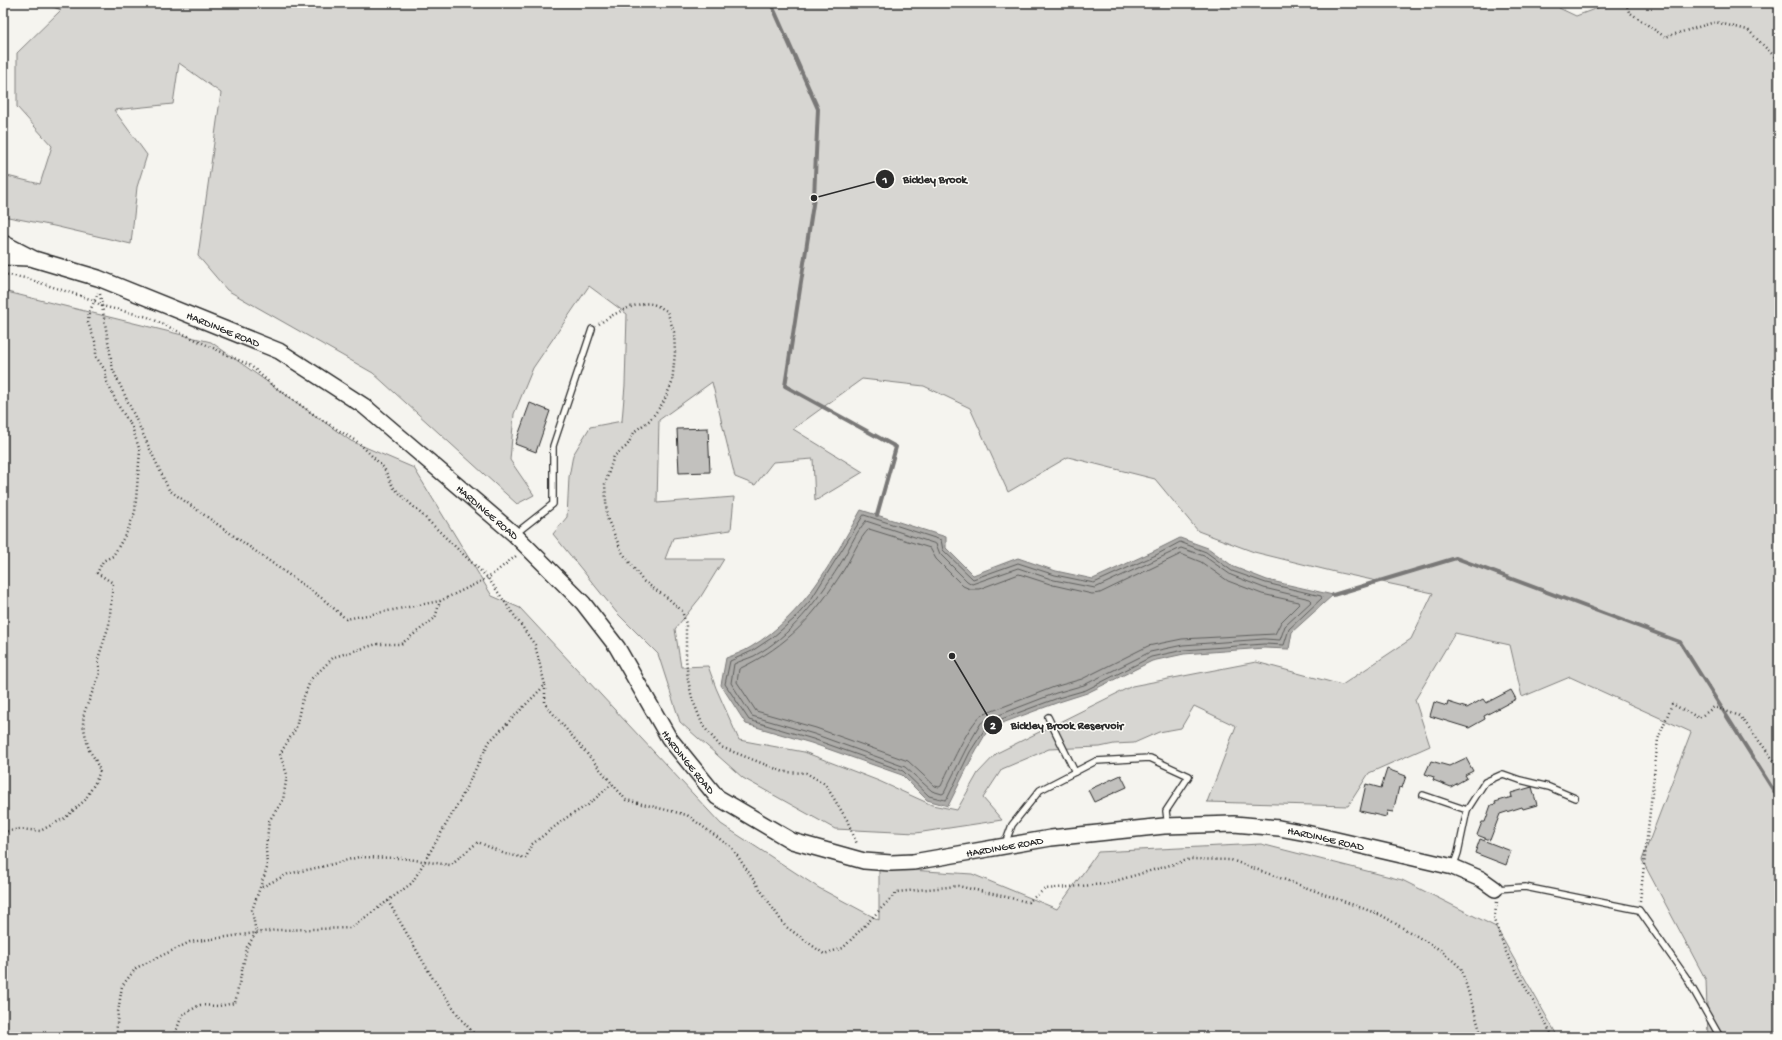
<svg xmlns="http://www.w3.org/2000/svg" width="1782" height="1040" viewBox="0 0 1782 1040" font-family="'Gochi Hand',sans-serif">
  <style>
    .green { fill: #d7d6d2; stroke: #81807e; fill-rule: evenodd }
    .water { fill: #adaca9; stroke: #797877 }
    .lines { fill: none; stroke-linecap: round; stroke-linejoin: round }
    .shore { stroke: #5f5f5d; stroke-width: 1 }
    .stream { stroke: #797877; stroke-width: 4 }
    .building { fill: #c2c1be; stroke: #2b2b2b }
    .lane-casing { stroke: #2b2b2b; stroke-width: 8 }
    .secondary-casing { stroke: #2b2b2b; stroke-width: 18 }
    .path { stroke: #2b2b2b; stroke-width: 2.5; stroke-dasharray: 1 3; stroke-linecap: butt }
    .lane { stroke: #fdfcf7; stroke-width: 5.5 }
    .secondary { stroke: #fdfcf7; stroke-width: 15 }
    .labels { text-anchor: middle; stroke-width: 3; stroke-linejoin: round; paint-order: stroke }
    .street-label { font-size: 11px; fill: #2b2b2b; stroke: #fdfcf7 }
    .leader { fill: none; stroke: #2b2b2b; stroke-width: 1.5 }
    .callout-dot { fill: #2b2b2b; stroke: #fdfcf7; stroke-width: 1.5 }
    .mark-label { font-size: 12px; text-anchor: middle; font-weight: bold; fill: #fff }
    .callout-label { font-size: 12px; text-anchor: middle; font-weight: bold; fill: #2b2b2b; stroke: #fdfcf7; stroke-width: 3; stroke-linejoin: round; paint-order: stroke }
  </style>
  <rect width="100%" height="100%" fill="#f5f4ef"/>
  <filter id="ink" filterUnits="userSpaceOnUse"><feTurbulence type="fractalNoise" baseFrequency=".025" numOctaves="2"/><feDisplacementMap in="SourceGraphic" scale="8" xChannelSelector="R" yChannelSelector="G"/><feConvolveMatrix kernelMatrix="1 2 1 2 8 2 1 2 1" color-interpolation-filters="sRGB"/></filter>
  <g filter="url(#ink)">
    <g class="green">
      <path d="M43,3H1561L1559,8L1576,16L1600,7L1601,3H1779V1037H1708L1706,980L1642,860L1691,732L1570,677L1522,697L1510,645L1455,633L1415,700L1430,746L1369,773L1348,806L1207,802L1236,726L1194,706L1181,728L1159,732L1134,743L1114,744L1100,747L1049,749L1002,769L983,798L1002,820L916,833L835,829L743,778L680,722L658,654L617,613L553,534L567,517L569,477L573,455L590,427L622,421L625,385L627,314L589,286L533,368L514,414L510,460L534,495L517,504L373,373L227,290L198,256L221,93L179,63L173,104L114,110L147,155L137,187L131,244L54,226L3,216V175L40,184L52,146L17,107V53L61,10ZM862,379L924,386L970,408L1008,492L1068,457L1155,479L1198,531L1254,552L1335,572L1433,593L1411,639L1342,685L1256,662L1132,686L997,753L978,773L957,810L932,805L879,781L804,752L739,740L716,688L708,666L681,667L675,629L700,598L724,559H665L673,538L731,530L734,497L657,503L659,420L712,382L735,477L755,485L773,462L813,459L815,501L863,472L793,429Z"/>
      <polygon points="3,291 211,342 351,441 414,468 492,596 520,608 721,824 819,888 879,920 879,868 972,874 1057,909 1098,852 1261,844 1402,880 1496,927 1558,1037 3,1037"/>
    </g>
    <path class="water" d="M861,510L946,537V548L973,575L1018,558L1056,571L1093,579L1154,551L1180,538L1208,548L1234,567L1267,580L1333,595L1292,632L1289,649L1264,648L1184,654L1152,661L1087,693L1059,702L989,728L974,754L948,806L927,800L902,775L811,743L746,724L721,685L726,658C734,655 743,652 751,647C805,614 831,563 861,510Z"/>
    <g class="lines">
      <g class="shore">
        <polygon points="864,515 941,540 943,550 973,579 1018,563 1055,575 1094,583 1156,555 1180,542 1206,552 1232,571 1266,583 1321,596 1322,598 1289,629 1284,645 1264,644 1184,650 1151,657 1086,690 1058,698 988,724 970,752 947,799 945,800 929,796 903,771 813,739 749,720 725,684 730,661 752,651 773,637 794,619 810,601"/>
        <path d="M866,521L936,544L940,554L967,581L972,584L1018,568L1054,580L1095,588L1181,548L1204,556L1231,575L1264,588L1310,599L1312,601L1285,626L1280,640L1264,639L1183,645L1150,652L1084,685L1056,693L986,720L981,723L966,749L944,793L942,794L932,791L905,767L814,734L752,716L731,683L734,664C740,661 747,659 754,656C791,636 817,601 839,566C848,552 855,533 866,521Z"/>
        <path d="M869,529L930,548L936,559L963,586L970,589H979L1019,574L1053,585L1092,594L1100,593L1181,554L1201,562L1228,581L1262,594L1298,602L1299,604L1281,622L1275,634L1182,639L1148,646L1082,679L1054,687L982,715C969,723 948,771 941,786L939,787L935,786L908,761L816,728L756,711L737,682L739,669C789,645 814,616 843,571C851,559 859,538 869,529Z"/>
      </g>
      <g class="stream">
        <polyline points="771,3 818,109 814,198 785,386 896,447 877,515"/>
        <polyline points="1333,595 1456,558 1680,642 1779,799"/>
      </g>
    </g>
    <g class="building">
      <polygon points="530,403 550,411 536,452 515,444"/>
      <polygon points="708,428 710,472 679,473 677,429"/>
      <polygon points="1511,690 1516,699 1484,716 1485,719 1469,728 1430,716 1434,702 1447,706 1448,702 1467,708 1483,699 1486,703"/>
      <polygon points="1466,758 1473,771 1465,775 1467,778 1451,787 1433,780 1434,777 1425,774 1431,761 1449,766"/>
      <polygon points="1387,769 1406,776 1402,788 1399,787 1393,812 1387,811 1386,817 1360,811 1366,784 1381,788"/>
      <polygon points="1121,775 1127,787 1094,802 1088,790"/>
      <polygon points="1532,787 1537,805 1523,809 1522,807 1500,814 1490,840 1477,835 1482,822 1485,822 1491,805 1496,804 1495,802 1512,797 1511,793"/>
      <polygon points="1480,839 1511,851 1506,865 1475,853"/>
    </g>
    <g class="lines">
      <g class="lane-casing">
        <g id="lane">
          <polyline points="515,534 553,504 553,446 592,329"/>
          <polyline points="1048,717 1075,772"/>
          <polyline points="1423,795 1467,810 1458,853 1453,867"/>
          <polyline points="1467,810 1485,782 1503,774 1520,780 1549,787 1575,798"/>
          <polyline points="1005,844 1012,825 1040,790 1096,761 1150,758 1189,776 1166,811 1168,826"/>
          <polyline points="1496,889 1525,887 1639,910 1686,977 1720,1037"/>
        </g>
      </g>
      <g class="secondary-casing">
        <g id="secondary">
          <path id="s1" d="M3,243L34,259L98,278L279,351L364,406L514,534L583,603L617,647L669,738L717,797L792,841L864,861L891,863L913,862L1051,838L1164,826L1234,824L1279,828L1306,833L1453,867L1481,879L1495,889"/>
          <polyline points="3,257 29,258"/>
        </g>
      </g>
      <g class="path">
        <polyline points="1626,3 1629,12 1665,37 1715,22 1748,30 1779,61"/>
        <polyline points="3,274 25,278 93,300 102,306 148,317 251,366 271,384 316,416 359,443 384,468 393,487 488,578 535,645 545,685 489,742 458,804 412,883 351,928 277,930 190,942 136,968 122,986 118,1012 116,1037"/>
        <polyline points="100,294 113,370 169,490 323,599 346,619 440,601 488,578 516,556"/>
        <path d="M599,324C611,315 637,301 652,304C657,305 663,309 667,311L674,332L675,353L672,383L663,403L650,420L635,431L627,446L614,456L605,484L607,518L622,552L643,581L669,599L682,611L686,624V657L688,680L692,698L703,726L721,747L784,772L806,773L825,784L847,820L857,844"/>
        <polyline points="545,685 545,704 626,800 687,815 732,848 785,926 824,954 843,948 897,892 958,886 1028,902 1045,889 1105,884 1191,859 1231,860 1381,915 1442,951 1461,968 1482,1037"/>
        <polyline points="3,832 20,829 40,831 65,818 85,800 96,781 100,771 95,759 89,750 86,738 83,724 84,713 100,673 98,659 109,625 113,583 97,573 103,561 113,556 127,532 135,512 140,451 132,427 118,405 107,382 105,370 96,357 96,344 88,323 89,313 98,293"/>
        <polyline points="262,887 288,874 325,866 359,857 401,858 450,865 478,842 505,854 526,858 531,845 566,818 588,805 612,784"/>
        <polyline points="388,901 432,977 461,1019 477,1037"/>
        <polyline points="1640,901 1658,739 1672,704 1699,718 1714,707 1740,716 1779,767"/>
        <polyline points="1497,902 1494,920 1506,952 1553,1037"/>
        <polyline points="174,1037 182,1015 200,1005 219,1006 235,1003 247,947 256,933 252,910 267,868 266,848 269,821 283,800 287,775 280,754 296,728 301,704 311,679 334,657 377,644 401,644 435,618 440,601"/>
      </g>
      <use href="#lane" class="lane"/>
      <use href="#secondary" class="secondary"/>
    </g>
  </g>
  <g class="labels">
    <g class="street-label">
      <text dy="4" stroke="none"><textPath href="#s1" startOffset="237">HARDINGE ROAD</textPath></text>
      <text dy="4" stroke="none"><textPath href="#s1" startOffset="561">HARDINGE ROAD</textPath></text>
      <text dy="4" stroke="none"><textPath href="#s1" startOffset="884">HARDINGE ROAD</textPath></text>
      <text dy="4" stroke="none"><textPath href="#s1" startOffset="1557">HARDINGE ROAD</textPath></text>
      <text dy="4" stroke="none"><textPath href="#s1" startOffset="1233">HARDINGE ROAD</textPath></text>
    </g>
  </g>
  <path class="leader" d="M814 198L885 179M952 656L993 725"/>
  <g class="callout-dot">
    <circle cx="814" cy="198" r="4"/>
    <circle cx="952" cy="656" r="4"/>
    <circle cx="885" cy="179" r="10"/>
    <circle cx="993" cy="725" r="10"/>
  </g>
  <g class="mark-label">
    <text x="885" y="183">1</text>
    <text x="993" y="729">2</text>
  </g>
  <g class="callout-label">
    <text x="935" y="183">Bickley Brook</text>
    <text x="1067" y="729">Bickley Brook Reservoir</text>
  </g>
  <rect width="1782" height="1040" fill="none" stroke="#fdfcf7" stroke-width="16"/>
  <rect x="8" y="8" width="1766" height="1024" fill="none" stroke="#2b2b2b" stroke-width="1.5" filter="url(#ink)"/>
</svg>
